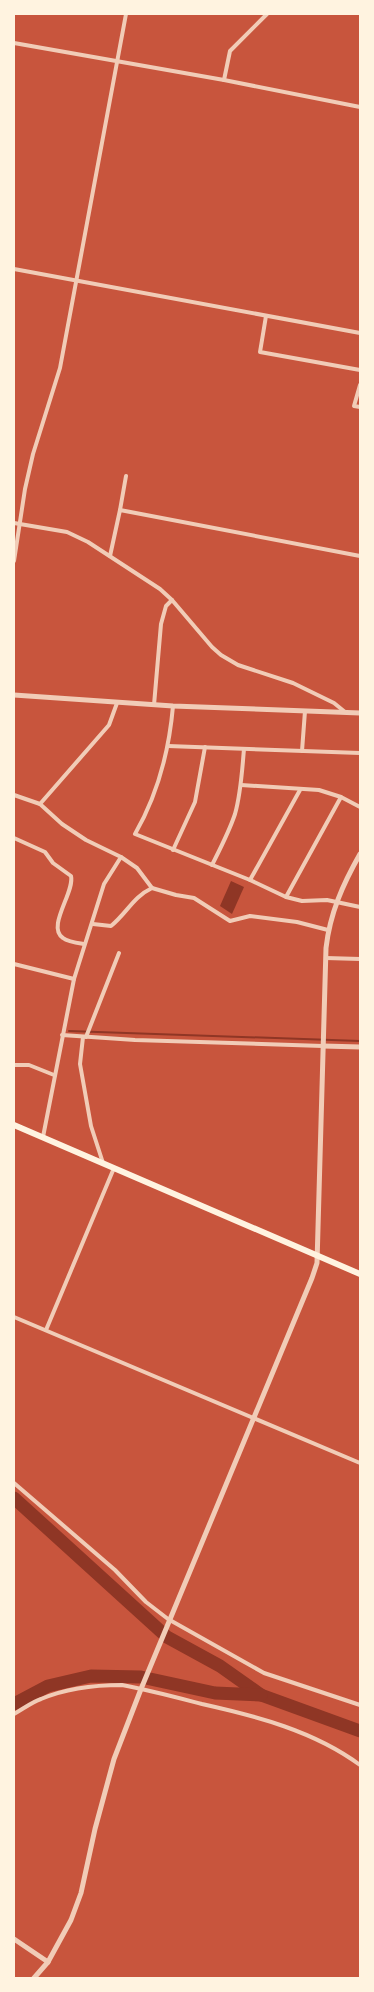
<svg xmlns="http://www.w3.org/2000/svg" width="374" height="1992" viewBox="0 0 374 1992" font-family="'Alegreya Sans',sans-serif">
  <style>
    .water { fill: #8f3625 }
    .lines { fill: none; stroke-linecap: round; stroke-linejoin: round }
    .stream { stroke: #8f3625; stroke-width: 2 }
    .river { stroke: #8f3625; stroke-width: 13 }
    .minor { stroke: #f1ccb7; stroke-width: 4 }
    .tertiary { stroke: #f1ccb7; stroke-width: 5 }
    .trunk { stroke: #fff3e0; stroke-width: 6 }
  </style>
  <rect width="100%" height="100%" fill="#c8553d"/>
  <polygon class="water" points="231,881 244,887 232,914 220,906"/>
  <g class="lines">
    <polyline class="stream" points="69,1031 360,1041"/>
    <g class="river">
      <polyline points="14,1498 167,1637 220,1666 261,1695 360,1731"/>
      <polyline points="14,1704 48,1686 91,1676 141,1677 215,1693 261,1695"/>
    </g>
    <g class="minor">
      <polyline points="14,43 224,80 360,107"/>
      <polyline points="224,80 230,51 267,14"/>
      <polyline points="14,269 360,333"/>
      <polyline points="266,316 260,352 360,370"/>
      <polyline points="360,385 354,406 360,407"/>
      <polyline points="120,510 126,476"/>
      <polyline points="14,523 67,532 88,542 160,589 172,600 212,647 221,655 238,665 293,683 334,703 345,712"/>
      <polyline points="110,556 120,510 360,556"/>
      <polyline points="14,561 25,489 33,454 60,368 126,14"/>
      <polyline points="154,705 161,624 166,606 172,600"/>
      <path d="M173,706C169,752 158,794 135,834L250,880L286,897L302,901L327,900L360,907"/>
      <polyline points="168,746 360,753"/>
      <polyline points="302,751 305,711"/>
      <polyline points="241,785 319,790 341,797 360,807"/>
      <polyline points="14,795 40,804 62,824 86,840 121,857 104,884 74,979 43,1137"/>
      <polyline points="40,804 109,725 117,703"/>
      <path d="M14,838L45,852L53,863L71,876C75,892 46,927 63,938C68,942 77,943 84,944"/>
      <polyline points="173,850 195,802 205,747"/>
      <polyline points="121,857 137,868 152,888"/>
      <path d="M212,865C220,849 229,832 235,814C241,793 242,771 244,749"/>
      <polyline points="250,880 300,790"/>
      <polyline points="286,897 341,797"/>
      <path d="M93,924L111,926C127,913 133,897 152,888L176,895L194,898L230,921L250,916L297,922L328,930"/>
      <polyline points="326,958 360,959"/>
      <polyline points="14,964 74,979"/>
      <polyline points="62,1035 135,1040 323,1046"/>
      <polyline points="83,1037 80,1064 91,1126 103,1163"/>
      <polyline points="86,1037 119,953"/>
      <polyline points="14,1065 29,1065 54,1075"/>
      <polyline points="14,1317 360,1463"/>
      <polyline points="46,1330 114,1168"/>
      <polyline points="14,1483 115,1570 146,1602 168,1619 264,1673 360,1705"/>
      <path d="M14,1714C23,1709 32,1702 41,1699C67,1688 94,1685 122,1685C149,1690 175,1697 202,1704C256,1716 314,1731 360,1765"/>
    </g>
    <g class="tertiary">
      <polyline points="14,695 173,706 360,713"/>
      <polyline points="323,1046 360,1047"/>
      <polyline points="14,1939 48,1962"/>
      <path d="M34,1978L48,1962L71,1920L81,1893L95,1829L114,1759L141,1689L312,1278L317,1263L326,948C330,913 343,884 360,854"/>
    </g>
    <polyline class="trunk" points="14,1125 360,1274"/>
  </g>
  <rect width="374" height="1992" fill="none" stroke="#fff3e0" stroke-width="30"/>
</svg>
